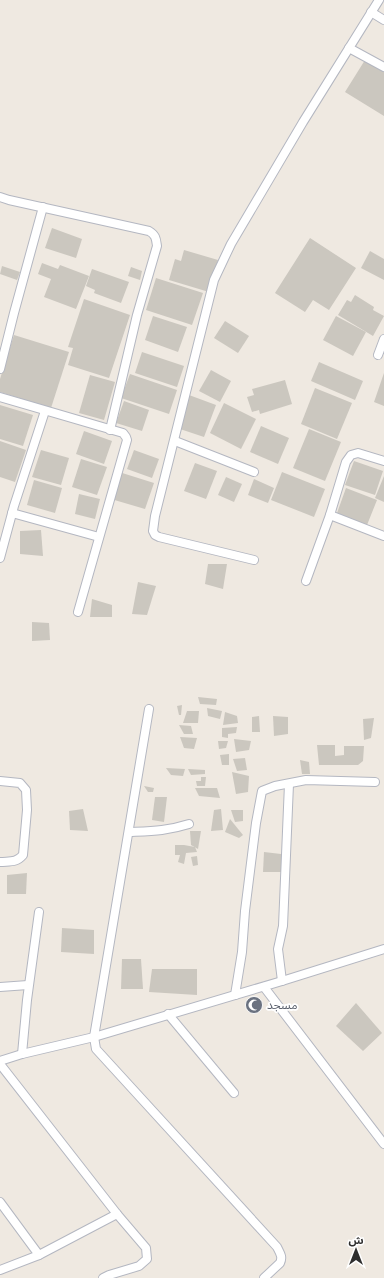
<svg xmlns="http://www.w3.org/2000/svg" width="384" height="1278" viewBox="0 0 384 1278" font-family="'Varela Round','Noto Sans Arabic',sans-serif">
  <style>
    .building { fill: #cbc7bf }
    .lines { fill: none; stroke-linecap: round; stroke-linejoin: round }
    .minor-casing { stroke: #b4b7c1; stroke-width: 10 }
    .minor { stroke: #fff; stroke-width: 8 }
    .labels { text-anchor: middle; stroke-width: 3.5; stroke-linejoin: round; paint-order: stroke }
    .worship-label { font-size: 12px; fill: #5b616d; stroke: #fff; text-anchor: start }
  </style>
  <rect width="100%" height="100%" fill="#efe9e1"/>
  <g class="building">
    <polygon points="365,60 384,72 384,116 345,92"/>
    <polygon points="52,228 82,239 76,258 45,248"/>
    <polygon points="310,238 356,268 329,310 313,300 305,312 275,293"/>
    <polygon points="184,250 218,260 209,292 169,280 175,259 181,261"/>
    <polygon points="370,251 384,259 384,280 361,268"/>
    <polygon points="42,263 58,269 60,265 89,276 76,309 44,297 51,279 38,274"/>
    <polygon points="2,266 20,272 17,280 0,274"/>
    <polygon points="131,267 142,271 140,280 128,276"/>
    <polygon points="92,269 129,282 121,303 94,293 95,290 86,286"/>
    <polygon points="156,278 203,293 192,325 146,310"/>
    <polygon points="355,295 374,307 373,310 384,316 373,336 338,315 347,300 351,302"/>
    <polygon points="84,299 130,315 109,378 68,365 73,348 68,347"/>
    <polygon points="153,316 187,327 178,352 145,340"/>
    <polygon points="336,316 366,332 353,356 323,340"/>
    <polygon points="225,321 249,336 238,353 214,338"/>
    <polygon points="14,335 69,352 51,408 0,392 0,379"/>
    <polygon points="142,352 184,366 177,387 135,373"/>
    <polygon points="319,362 363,381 355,400 311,381"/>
    <polygon points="211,370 231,381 220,402 199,391"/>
    <polygon points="384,373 384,406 374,402"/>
    <polygon points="130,374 177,390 169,414 121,398"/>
    <polygon points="90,375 115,382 104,420 79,413"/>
    <polygon points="285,380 292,404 260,414 259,410 252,412 247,397 254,395 252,389"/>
    <polygon points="315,388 352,403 337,439 301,424"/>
    <polygon points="189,395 216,405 204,437 177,428"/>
    <polygon points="124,401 149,410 142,431 116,423"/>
    <polygon points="224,403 256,419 241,449 210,433"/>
    <polygon points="0,405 33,415 23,446 0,439"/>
    <polygon points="261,426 289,438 278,464 250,452"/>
    <polygon points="309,429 341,442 325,481 293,468"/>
    <polygon points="84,431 112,441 104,464 76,454"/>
    <polygon points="0,441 26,450 15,482 0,477"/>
    <polygon points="41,450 69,458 61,485 32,477"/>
    <polygon points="134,450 159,459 152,478 127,469"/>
    <polygon points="81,459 107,467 97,495 72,487"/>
    <polygon points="354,461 383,471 375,495 345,485"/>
    <polygon points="195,463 217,471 206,499 184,491"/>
    <polygon points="119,472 154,483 145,509 111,499"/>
    <polygon points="282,472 325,489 314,517 271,500"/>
    <polygon points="384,476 384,502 375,498"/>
    <polygon points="226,477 242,484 234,502 218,495"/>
    <polygon points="254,479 274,488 268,503 248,495"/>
    <polygon points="34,480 62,488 55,513 27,505"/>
    <polygon points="346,488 377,500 367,525 337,513"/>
    <polygon points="79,494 100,499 95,519 75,514"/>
    <polygon points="41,530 43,556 20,554 20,531"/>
    <polygon points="208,564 227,564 223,589 205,584"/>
    <polygon points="138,582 156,586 147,615 132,614"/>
    <polygon points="92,599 112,605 112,617 90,617"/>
    <polygon points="32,622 49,623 50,640 32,641"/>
    <polygon points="198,697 217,699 216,705 200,704"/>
    <polygon points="182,705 181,715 179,715 177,706"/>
    <polygon points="207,708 222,711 220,719 208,716"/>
    <polygon points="187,711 199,711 198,723 183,723"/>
    <polygon points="225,712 237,716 238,723 223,725"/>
    <polygon points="259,716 260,732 252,732 252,717"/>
    <polygon points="273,716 288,717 288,734 274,736"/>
    <polygon points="374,718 371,738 364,740 363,719"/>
    <polygon points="179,725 191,726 193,734 184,734"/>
    <polygon points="237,727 236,733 228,734 228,738 222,737 222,728"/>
    <polygon points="180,737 197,738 194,749 184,748"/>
    <polygon points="234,739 251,741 249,750 236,752"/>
    <polygon points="218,741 228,741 226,748 219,749"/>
    <polygon points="317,745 335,745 335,756 344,755 344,746 364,746 363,761 358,765 319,765"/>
    <polygon points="229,754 229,765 222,765 220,755"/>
    <polygon points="245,758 247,770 237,771 233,759"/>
    <polygon points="300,760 309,762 310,774 302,774"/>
    <polygon points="166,768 185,769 183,776 171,775"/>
    <polygon points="188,769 205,770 205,774 191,775"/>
    <polygon points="232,772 249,776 248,792 236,794"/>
    <polygon points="201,777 206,777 205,786 197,786 196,781 201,781"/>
    <polygon points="144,786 154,788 153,792 148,792"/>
    <polygon points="195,788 217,788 220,798 199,796"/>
    <polygon points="155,797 167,797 164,822 152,820"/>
    <polygon points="83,809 88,831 70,830 69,811"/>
    <polygon points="221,809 223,830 211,831 214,810"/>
    <polygon points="231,810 243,810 243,821 235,822"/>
    <polygon points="230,819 243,835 239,838 225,832"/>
    <polygon points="190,831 201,831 198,849 191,845"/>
    <polygon points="175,845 184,845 195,847 197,852 186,853 184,864 178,862 180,855 175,855"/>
    <polygon points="264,852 281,854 281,872 263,872"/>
    <polygon points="197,856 198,865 193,866 191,857"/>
    <polygon points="27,873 26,894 7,894 7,875"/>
    <polygon points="62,928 94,930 94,954 61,952"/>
    <polygon points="122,959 141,959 143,989 121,989"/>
    <polygon points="152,969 197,969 197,995 149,992"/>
    <polygon points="356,1003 382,1033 363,1051 336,1026"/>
  </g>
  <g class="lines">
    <g class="minor-casing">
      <g id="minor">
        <polyline points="371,12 384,20"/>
        <polyline points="349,48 384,67"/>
        <path d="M0,197L9,200L149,231C156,235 156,239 157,246L137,315L110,430"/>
        <polyline points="378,355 384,339"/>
        <polyline points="0,369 14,313 43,207"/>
        <polyline points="0,397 123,433 126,437 127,440 78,612"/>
        <polyline points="175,441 254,472"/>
        <polyline points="12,513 99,537"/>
        <polyline points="330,515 384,536"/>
        <polyline points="0,558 14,506 45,411"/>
        <polyline points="254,560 159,537 155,535 153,531 155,516 214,280 231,244 303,122 379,0"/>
        <polyline points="306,581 330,515 346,462 351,455 358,453 384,461"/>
        <path d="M149,709L94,1037L96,1049L277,1247C280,1253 283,1257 280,1263L264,1278"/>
        <path d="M0,781L20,783L26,790L27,810L23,855C16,863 10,861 0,862"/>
        <path d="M129,832C151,831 167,831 189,824"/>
        <polyline points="282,981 278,949 283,926 289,784"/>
        <polyline points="0,987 28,985"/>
        <polyline points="264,987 384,1144"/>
        <polyline points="235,995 242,952 245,911 256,823 262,791 275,786 306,780 375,782"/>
        <polyline points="168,1014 234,1093"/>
        <polyline points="22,1054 27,1000 39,912"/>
        <polyline points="0,1061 22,1054 94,1037 282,981 384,949"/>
        <polyline points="0,1064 117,1214 146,1248 147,1259 139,1266 109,1275 103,1278"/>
        <polyline points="0,1202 39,1255 117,1214"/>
        <polyline points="0,1270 39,1255"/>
      </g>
    </g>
    <use href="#minor" class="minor"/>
  </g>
  <defs>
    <g id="mosque-disc" transform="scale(0.9)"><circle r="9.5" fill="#6b7280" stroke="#fff"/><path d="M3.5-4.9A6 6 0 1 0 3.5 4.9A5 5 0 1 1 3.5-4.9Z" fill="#fff"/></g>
  </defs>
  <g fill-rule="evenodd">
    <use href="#mosque-disc" x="254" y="1005"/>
  </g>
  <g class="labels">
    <g class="worship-label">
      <text x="267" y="1009">مسجد</text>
    </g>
  </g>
  <g transform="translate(356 1250)" stroke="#ffffff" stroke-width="3" paint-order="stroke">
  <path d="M0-3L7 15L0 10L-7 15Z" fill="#2e2e2e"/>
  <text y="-6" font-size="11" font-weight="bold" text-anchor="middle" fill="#2e2e2e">ش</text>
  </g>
</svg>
